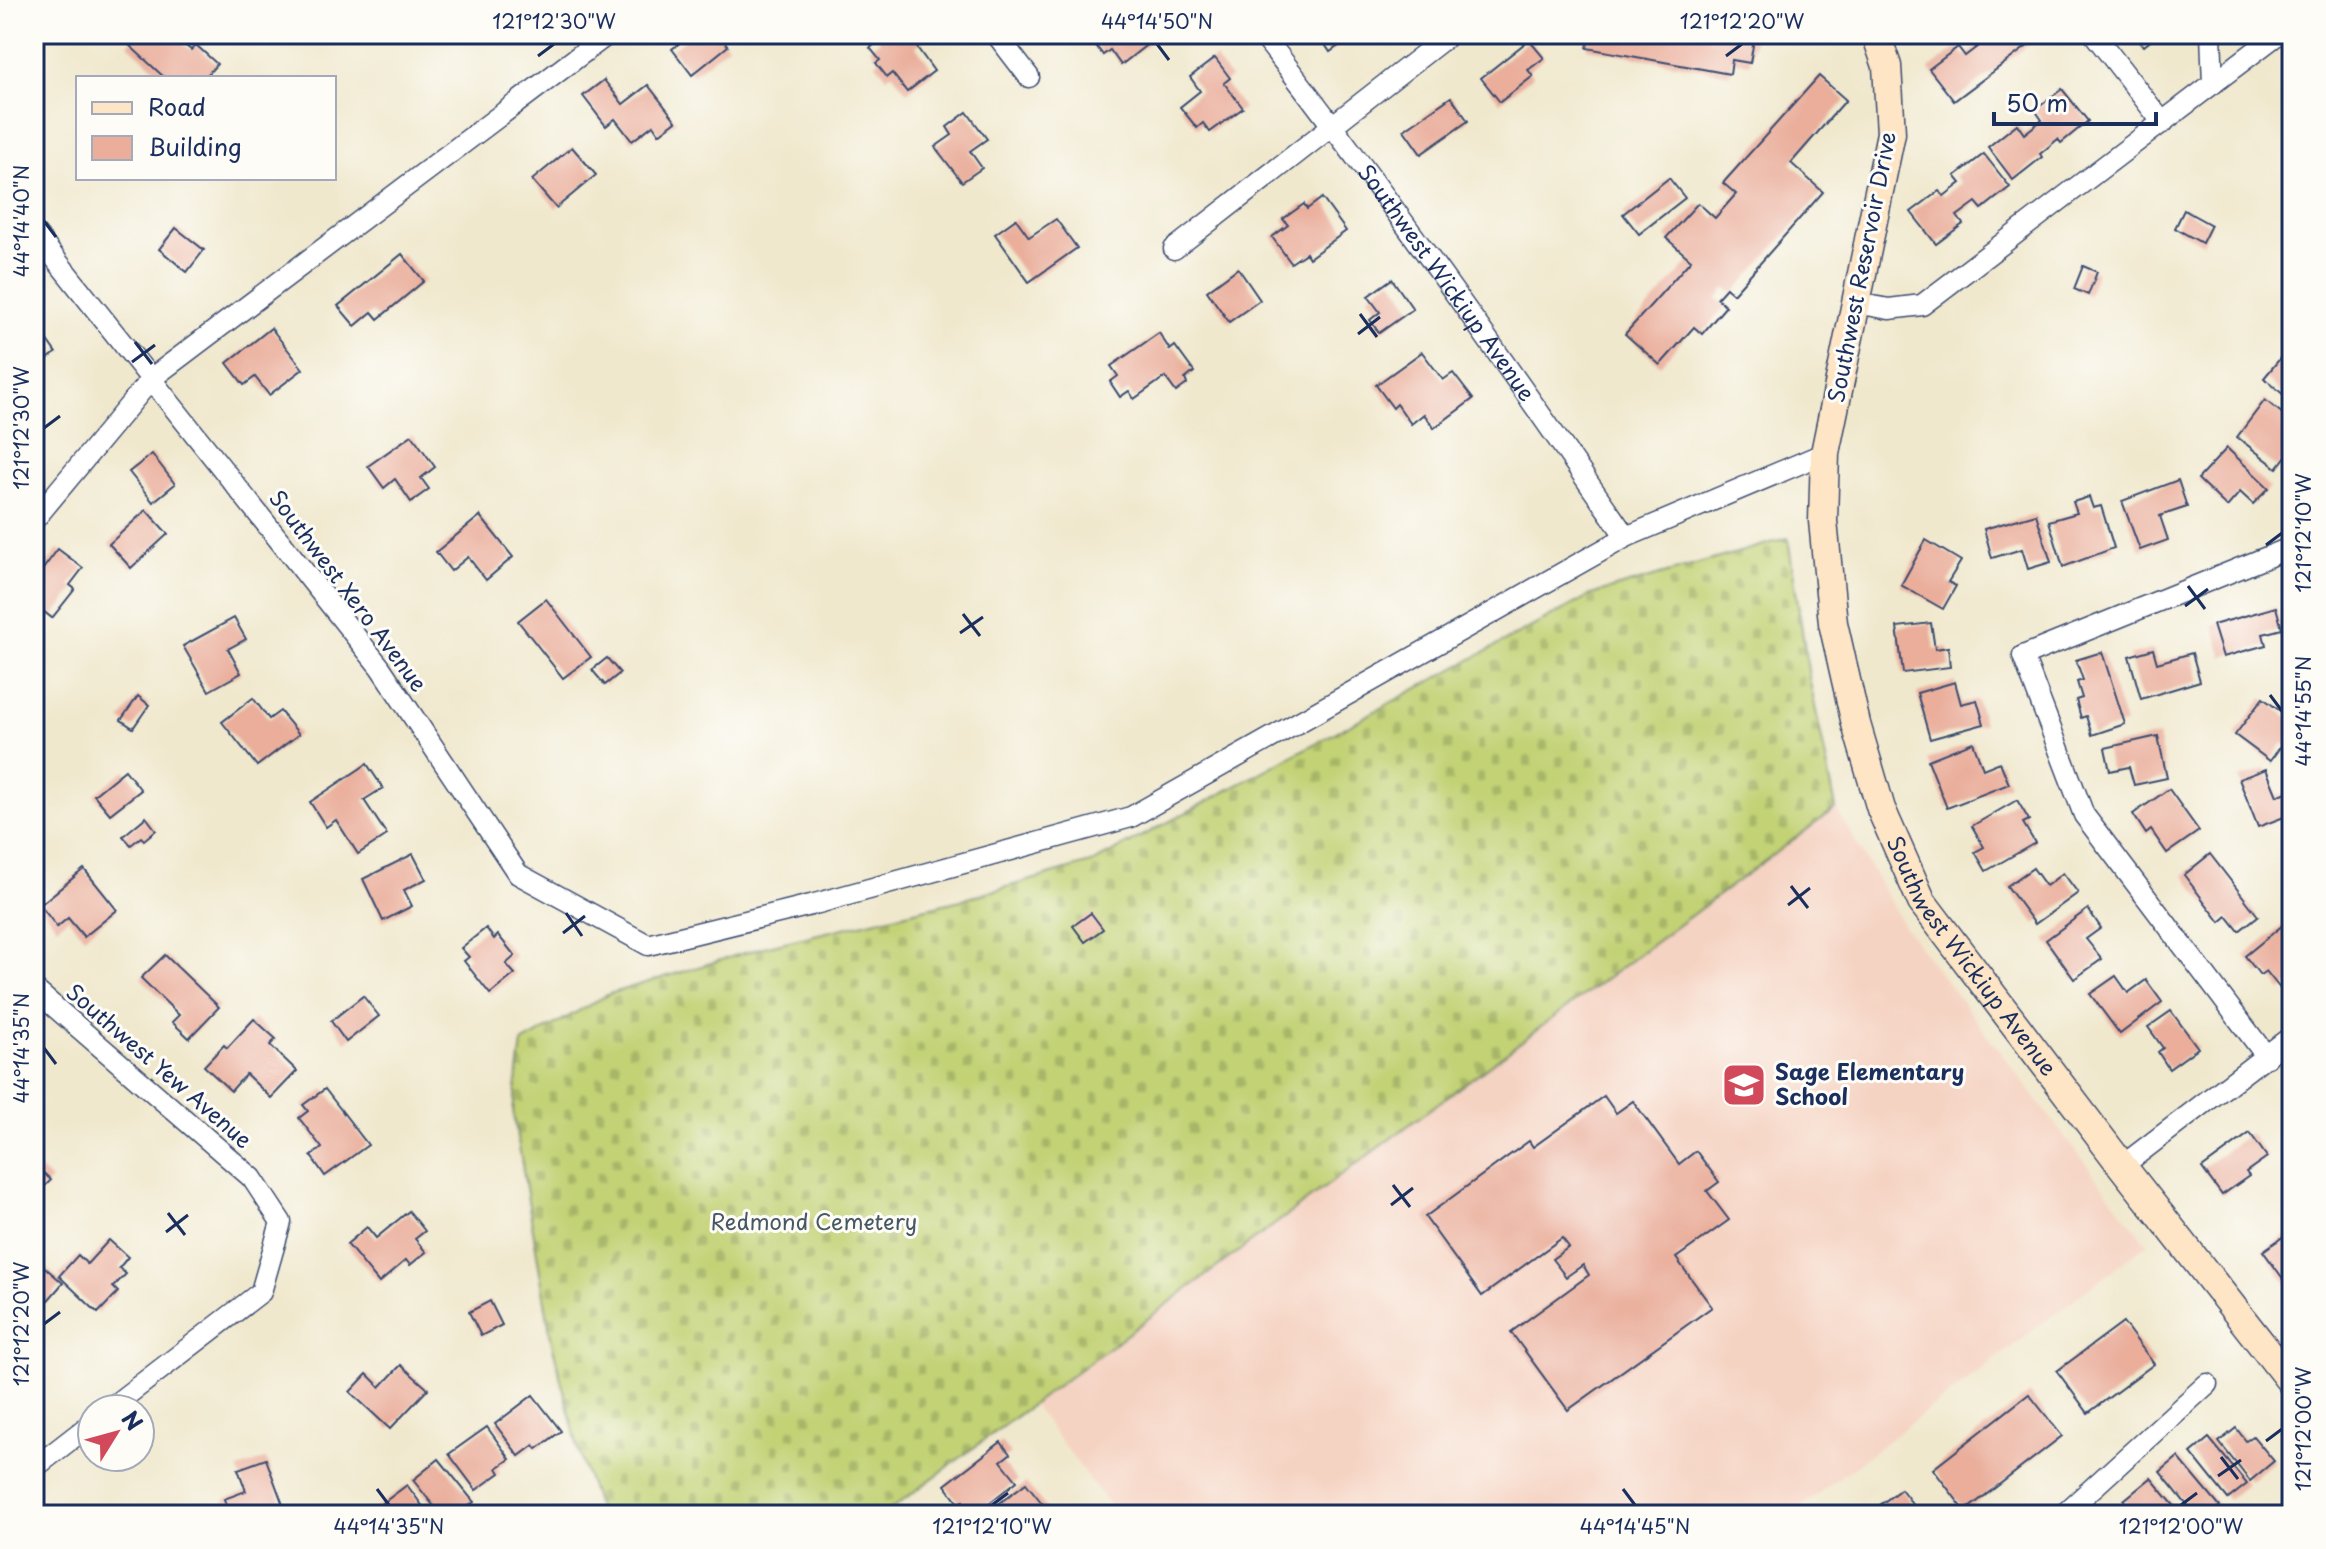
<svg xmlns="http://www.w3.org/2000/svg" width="2326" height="1549" viewBox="0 0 2326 1549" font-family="'Playpen Sans',sans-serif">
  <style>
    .built { fill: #f5d3c2 }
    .cemetery { fill: url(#cemetery-stones); stroke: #6e8069; stroke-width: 2 }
    .building { fill: #eaae9b }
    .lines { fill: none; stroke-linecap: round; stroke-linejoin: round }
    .street-casing { stroke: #3b4b6f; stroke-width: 23 }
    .secondary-casing { stroke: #3b4b6f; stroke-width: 31 }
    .street { stroke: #fff; stroke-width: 20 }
    .secondary { stroke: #fde5c5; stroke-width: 28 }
    .ticks { fill: none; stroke: #1b2f5e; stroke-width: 3 }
    .labels { text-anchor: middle; stroke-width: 6; stroke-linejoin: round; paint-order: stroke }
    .street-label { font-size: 22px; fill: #1b2f5e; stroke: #fdfcf7 }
    .poi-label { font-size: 22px; font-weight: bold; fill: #1b2f5e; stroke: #fdfcf7; text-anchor: start }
    .park-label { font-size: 22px; fill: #455864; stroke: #fdfcf7 }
    .neatline { fill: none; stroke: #1b2f5e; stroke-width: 3 }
    .ticks-label { font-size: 20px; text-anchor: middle; fill: #1b2f5e }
  </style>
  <defs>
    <pattern id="cemetery-stones" width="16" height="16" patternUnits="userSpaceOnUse" patternTransform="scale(2)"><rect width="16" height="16" fill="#c2d274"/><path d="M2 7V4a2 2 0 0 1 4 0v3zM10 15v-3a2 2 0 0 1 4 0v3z" fill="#a6b567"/></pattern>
  </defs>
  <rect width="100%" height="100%" fill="#fdfcf7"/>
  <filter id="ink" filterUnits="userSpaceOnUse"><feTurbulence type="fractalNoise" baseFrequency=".0125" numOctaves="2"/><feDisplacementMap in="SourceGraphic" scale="16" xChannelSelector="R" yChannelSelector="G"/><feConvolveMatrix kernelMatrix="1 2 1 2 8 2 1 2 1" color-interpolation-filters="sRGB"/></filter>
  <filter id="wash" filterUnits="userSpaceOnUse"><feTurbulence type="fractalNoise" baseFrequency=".006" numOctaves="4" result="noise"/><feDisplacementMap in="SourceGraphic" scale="32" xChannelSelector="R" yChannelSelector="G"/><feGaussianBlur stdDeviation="1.8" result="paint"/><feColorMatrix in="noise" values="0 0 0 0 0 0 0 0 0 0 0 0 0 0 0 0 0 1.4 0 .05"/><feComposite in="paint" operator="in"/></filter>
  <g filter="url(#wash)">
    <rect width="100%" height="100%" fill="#f0e8cd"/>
    <polygon class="built" points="1836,808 1904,926 2147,1244 1790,1515 1117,1515 1033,1405"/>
    <polygon class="cemetery" points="1788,538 1809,677 1836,808 883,1515 600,1515 579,1452 552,1343 513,1111 522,1043 609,994 764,947 965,899 1094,862 1591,595"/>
    <g id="blocks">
      <g class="building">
        <polygon points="138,34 188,34 181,42 191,50 196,45 217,64 206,76 208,78 165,78 128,44"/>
        <polygon points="687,34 724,34 721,37 728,46 692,75 672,49 689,36"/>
        <polygon points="875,34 933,34 916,46 934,71 907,92 892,73 887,77 876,63 880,60 870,48 880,40"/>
        <polygon points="1087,34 1150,34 1154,39 1121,65 1110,50 1103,55"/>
        <polygon points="1318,34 1355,34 1330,52"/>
        <polygon points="1590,34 1755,34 1750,63 1732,60 1730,74 1587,48"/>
        <polygon points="1975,34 2022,34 2030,44 1954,101 1929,69 1958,47 1965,56 1982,43"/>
        <polygon points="2134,34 2159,34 2144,46"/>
        <polygon points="1529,40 1544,58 1528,70 1533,76 1500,102 1481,78"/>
        <polygon points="1215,58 1230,78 1224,83 1243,108 1210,132 1203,123 1197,128 1180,107 1200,91 1190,77"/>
        <polygon points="1819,76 1846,100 1791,163 1823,192 1733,294 1726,288 1717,298 1726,306 1702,334 1694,327 1660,365 1625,334 1691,260 1666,238 1698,203 1715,218 1736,194 1723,183"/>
        <polygon points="604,80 623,104 648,85 676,121 659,134 653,125 632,141 615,119 606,126 583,96"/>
        <polygon points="2062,89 2088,121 2061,143 2058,139 2040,154 2042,157 2013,180 1988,147 2017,124 2024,134 2042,120 2035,110"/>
        <polygon points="1451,97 1468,121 1421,154 1404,130"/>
        <polygon points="967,112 987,139 970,151 982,168 962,182 935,147 952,135 947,127"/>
        <polygon points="572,147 596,175 556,208 532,180"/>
        <polygon points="1984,154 2010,187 1982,209 1976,202 1957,216 1963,224 1936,244 1911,212 1939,191 1944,196 1961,183 1955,176"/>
        <polygon points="1669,178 1685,198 1639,234 1623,214"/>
        <polygon points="1322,198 1346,231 1309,258 1306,253 1291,263 1272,237 1288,225 1283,219 1304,204 1307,209"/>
        <polygon points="2184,210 2211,225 2202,243 2175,228"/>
        <polygon points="1016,219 1029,237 1056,219 1077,248 1029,282 995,234"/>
        <polygon points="176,228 204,250 187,272 159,249"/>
        <polygon points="402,254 424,281 378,319 372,312 355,326 338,306"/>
        <polygon points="2083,266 2097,272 2088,295 2074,289"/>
        <polygon points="1238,268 1260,300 1229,322 1207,291"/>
        <polygon points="1392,279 1413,309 1379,333 1370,320 1380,312 1368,296"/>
        <polygon points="271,328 303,369 269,395 255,377 244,385 227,363"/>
        <polygon points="41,332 56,353 34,368 34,337"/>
        <polygon points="1159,333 1170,350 1175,346 1194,372 1185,379 1187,384 1176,392 1165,377 1134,399 1129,391 1120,397 1110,382 1118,376 1111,366"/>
        <polygon points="2287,350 2292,354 2292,402 2264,378"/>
        <polygon points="1422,352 1443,380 1453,373 1473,399 1434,428 1424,414 1411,424 1397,404 1393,408 1376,385"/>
        <polygon points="2265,400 2292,421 2292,448 2277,468 2237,437"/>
        <polygon points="412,435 435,467 421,478 429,489 411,502 395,479 384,488 368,466"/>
        <polygon points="2227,448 2269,488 2253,504 2240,492 2227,507 2198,479"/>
        <polygon points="152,454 175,484 153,502 129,472"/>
        <polygon points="2178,480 2187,507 2160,516 2168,540 2140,550 2122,501"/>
        <polygon points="2089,497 2093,508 2101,506 2114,548 2063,567 2049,521 2077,513 2073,502"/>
        <polygon points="146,510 168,534 131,568 109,544"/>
        <polygon points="2036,514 2051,562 2028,569 2022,549 1992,558 1984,529"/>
        <polygon points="480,516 513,557 486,580 468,557 451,571 436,552"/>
        <polygon points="1926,540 1961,561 1948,582 1956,586 1943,609 1901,585"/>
        <polygon points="58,549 83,568 70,585 75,589 52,618 34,604 34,581"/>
        <polygon points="546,599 591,657 563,678 518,621"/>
        <polygon points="2276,607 2282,629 2263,634 2266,645 2223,657 2213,625"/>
        <polygon points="234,618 246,639 228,649 241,673 209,691 183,646"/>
        <polygon points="1931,623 1935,649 1948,647 1950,667 1903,673 1897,627"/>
        <polygon points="2153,649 2157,663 2192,653 2200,681 2141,699 2129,656"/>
        <polygon points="2102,652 2125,724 2092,735 2086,716 2081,718 2076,700 2082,698 2077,682 2083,680 2076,660"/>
        <polygon points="607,658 620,673 605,685 592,670"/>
        <polygon points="1955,682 1961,704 1977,700 1984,724 1930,739 1917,693"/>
        <polygon points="138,696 149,705 133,728 121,720"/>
        <polygon points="253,698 269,719 280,711 299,734 257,766 222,722"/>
        <polygon points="2263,698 2292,720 2292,749 2283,743 2270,761 2235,735"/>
        <polygon points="2158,736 2167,778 2134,785 2129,767 2110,771 2105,748"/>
        <polygon points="1973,742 1983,769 2000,762 2009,784 1947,808 1928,760"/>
        <polygon points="367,764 383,788 364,800 387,835 358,854 336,820 326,827 310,802"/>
        <polygon points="2266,769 2277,796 2292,790 2292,814 2258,827 2239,779"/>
        <polygon points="125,770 141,790 110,814 94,795"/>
        <polygon points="2169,789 2199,831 2167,853 2151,830 2146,834 2133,814"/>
        <polygon points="2017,800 2029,820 2023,823 2035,843 1986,871 1975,852 1984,847 1972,826"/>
        <polygon points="146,817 156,830 144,840 141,837 131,845 123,836"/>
        <polygon points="413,854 426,879 404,890 412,906 383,921 363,879"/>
        <polygon points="2210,854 2258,916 2239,931 2227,916 2220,922 2184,875"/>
        <polygon points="2033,868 2046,886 2063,873 2078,893 2035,924 2007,886"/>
        <polygon points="84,869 117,910 84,937 68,918 57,927 40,905"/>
        <polygon points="2088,909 2101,928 2086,939 2102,959 2074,979 2046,940"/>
        <polygon points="1091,913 1103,929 1085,942 1073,926"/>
        <polygon points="2283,925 2292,937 2292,982 2282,991 2266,971 2260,975 2245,956"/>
        <polygon points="486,928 494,939 498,935 515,956 506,964 515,974 490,994 464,961 469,957 461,948"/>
        <polygon points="165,955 219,1007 189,1038 172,1022 179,1015 141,978"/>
        <polygon points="2116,976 2128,993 2146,980 2162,1002 2120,1034 2090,994"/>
        <polygon points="363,996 379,1016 346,1042 331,1021"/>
        <polygon points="2171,1011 2198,1048 2169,1069 2158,1052 2163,1048 2148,1027"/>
        <polygon points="254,1019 276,1039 270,1045 297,1071 271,1098 246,1074 231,1091 204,1066 224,1045 227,1048"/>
        <polygon points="325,1089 368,1145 325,1176 311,1156 322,1148 299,1118 308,1111 303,1105"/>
        <polygon points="1604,1096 1616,1113 1633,1101 1679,1164 1696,1151 1719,1182 1707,1191 1729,1220 1676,1258 1712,1307 1568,1410 1511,1332 1589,1275 1583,1265 1566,1277 1552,1259 1569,1247 1562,1238 1482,1296 1425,1217 1529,1141 1533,1147"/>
        <polygon points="2250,1133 2267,1157 2246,1172 2249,1176 2222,1195 2202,1168"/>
        <polygon points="34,1164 51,1180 34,1197"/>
        <polygon points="409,1211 425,1231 415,1239 426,1252 410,1265 406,1260 379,1283 347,1244 367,1227 376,1238"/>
        <polygon points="2287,1234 2292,1242 2292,1291 2263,1251"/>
        <polygon points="109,1240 128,1257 119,1268 126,1274 113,1287 118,1292 98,1313 59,1276 78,1255 87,1264"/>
        <polygon points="34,1258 63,1283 36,1314 34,1311"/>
        <polygon points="490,1301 502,1325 481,1336 469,1312"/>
        <polygon points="2123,1322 2154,1364 2088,1413 2057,1371"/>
        <polygon points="401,1365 428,1389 390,1429 350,1392 367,1374 380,1387"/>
        <polygon points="2029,1394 2062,1436 1965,1511 1933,1469"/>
        <polygon points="533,1395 561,1431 537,1449 534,1445 519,1456 495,1424"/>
        <polygon points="487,1427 510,1459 497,1468 500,1473 476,1490 449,1454"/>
        <polygon points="2236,1428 2246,1441 2253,1436 2274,1461 2250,1481 2219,1442"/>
        <polygon points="2209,1438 2247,1484 2228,1499 2191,1453"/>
        <polygon points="1001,1442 1010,1454 1001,1461 1017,1481 974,1515 963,1501 959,1503 945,1485"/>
        <polygon points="2178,1457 2220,1507 2211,1515 2195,1515 2160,1472"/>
        <polygon points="266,1459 283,1505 267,1511 268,1514 264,1515 230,1515 224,1499 246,1491 238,1469"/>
        <polygon points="439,1459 474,1502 458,1515 441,1515 413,1480"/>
        <polygon points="2151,1478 2182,1515 2136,1515 2124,1500"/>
        <polygon points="1026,1483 1046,1508 1037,1515 984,1515"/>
        <polygon points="407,1485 429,1515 380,1515 375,1509"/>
        <polygon points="1901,1489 1921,1515 1867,1515"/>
        <polygon points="2121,1504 2130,1515 2106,1515"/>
      </g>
    </g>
  </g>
  <g filter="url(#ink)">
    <use href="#blocks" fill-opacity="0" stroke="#3b4b6f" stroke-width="2"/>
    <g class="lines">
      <g class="street-casing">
        <g id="street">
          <polyline points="996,34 1029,77"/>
          <path id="s1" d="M1262,34C1389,197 1508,367 1626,537"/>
          <polyline points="2094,34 2163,123"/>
          <polyline points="2211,34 2213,84"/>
          <polyline points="34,232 380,667 518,874 648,945 811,905 1131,817 1626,537 1825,453"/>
          <polyline points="1174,249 1450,34"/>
          <polyline points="1856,303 1889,309 1922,305 2278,34"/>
          <polyline points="34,520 152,378 608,34"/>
          <polyline points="34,989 252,1178 281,1222 261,1292 109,1409"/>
          <polyline points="2267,1057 2084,815 2023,656 2292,547"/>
          <polyline points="2122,1166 2292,1036"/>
          <polyline points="34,1468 92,1423"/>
          <polyline points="2063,1515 2207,1384"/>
        </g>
      </g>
      <g class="secondary-casing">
        <g id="secondary">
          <path id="s2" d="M1876,34L1887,66L1891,133L1825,453L1823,521L1833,623L1856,724L1881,809L1922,902L2122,1166L2292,1383"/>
        </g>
      </g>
      <use href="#street" class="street"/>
      <use href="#secondary" class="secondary"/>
    </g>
  </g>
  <path class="ticks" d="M1157,44L1169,60M538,56L554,44M1726,56L1742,44M44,221L56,237M1360,314L1377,337M1358,334L1380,317M135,342L152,364M132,362L155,345M44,428L60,416M2266,545L2282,533M2188,586L2205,609M2185,606L2208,589M963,614L980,636M960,633L983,617M2270,695L2282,711M1791,886L1808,908M1788,905L1810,888M566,913L582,936M563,933L585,916M44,1048L56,1064M1393,1185L1410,1207M1391,1205L1413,1188M168,1213L185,1235M166,1232L188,1215M44,1324L60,1312M2266,1441L2282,1429M2221,1457L2238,1479M2218,1476L2241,1460M377,1489L389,1505M1623,1489L1635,1505M992,1505L1008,1493M2181,1505L2197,1493"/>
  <defs>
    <g id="school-square" transform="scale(2.3)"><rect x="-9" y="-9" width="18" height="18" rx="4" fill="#d1495b" stroke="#fdfcf7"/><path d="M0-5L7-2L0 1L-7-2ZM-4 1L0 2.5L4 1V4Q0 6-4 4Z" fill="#fff"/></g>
  </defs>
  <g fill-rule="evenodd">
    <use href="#school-square" x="1744" y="1085"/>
  </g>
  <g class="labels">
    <g class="street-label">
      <text transform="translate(1862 267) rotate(-79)" y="8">Southwest Reservoir Drive</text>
      <text dy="8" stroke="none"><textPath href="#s1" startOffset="310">Southwest Wickiup Avenue</textPath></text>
      <text transform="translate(348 591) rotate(53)" y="8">Southwest Xero Avenue</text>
      <text dy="8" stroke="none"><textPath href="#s2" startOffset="964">Southwest Wickiup Avenue</textPath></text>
      <text transform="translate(159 1066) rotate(41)" y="8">Southwest Yew Avenue</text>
    </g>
    <g class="poi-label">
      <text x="1775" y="1080">Sage Elementary<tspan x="1775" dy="25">School</tspan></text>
    </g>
    <g class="park-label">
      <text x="814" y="1230">Redmond Cemetery</text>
    </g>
  </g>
  <rect width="2326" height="1549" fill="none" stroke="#fdfcf7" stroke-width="88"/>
  <rect x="76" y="76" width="260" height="104" fill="#fdfcf7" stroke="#a3aaba" stroke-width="2"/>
  <rect x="92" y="102" width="40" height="12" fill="#fde5c5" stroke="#a3aaba" stroke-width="2"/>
  <text x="148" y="116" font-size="24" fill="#1b2f5e">Road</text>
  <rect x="92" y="136" width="40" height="24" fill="#eaae9b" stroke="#a3aaba" stroke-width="2"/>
  <text x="148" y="156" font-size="24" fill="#1b2f5e">Building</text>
  <g transform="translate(116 1433) rotate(53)"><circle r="38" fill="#fdfcf7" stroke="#a3aaba" stroke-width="2"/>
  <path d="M0-6L14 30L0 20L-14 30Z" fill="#d1495b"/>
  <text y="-12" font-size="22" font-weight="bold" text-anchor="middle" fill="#1b2f5e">N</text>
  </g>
  <path d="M1994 112v12h162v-12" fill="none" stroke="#1b2f5e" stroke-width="4"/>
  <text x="2006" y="112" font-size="24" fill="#1b2f5e" stroke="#fdfcf7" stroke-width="6" paint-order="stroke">50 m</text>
  <rect x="44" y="44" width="2238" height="1461" class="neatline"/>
  <g class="ticks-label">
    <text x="554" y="29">121°12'30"W</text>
    <text x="1157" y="29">44°14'50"N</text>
    <text x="1742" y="29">121°12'20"W</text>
    <text transform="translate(22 221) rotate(-90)" y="7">44°14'40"N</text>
    <text transform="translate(22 428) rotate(-90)" y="7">121°12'30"W</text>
    <text transform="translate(2304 533) rotate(-90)" y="7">121°12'10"W</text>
    <text transform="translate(2304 711) rotate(-90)" y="7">44°14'55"N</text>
    <text transform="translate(22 1048) rotate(-90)" y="7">44°14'35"N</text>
    <text transform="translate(22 1324) rotate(-90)" y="7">121°12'20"W</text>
    <text transform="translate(2304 1429) rotate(-90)" y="7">121°12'00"W</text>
    <text x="389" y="1534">44°14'35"N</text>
    <text x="992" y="1534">121°12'10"W</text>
    <text x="1635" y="1534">44°14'45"N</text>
    <text x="2181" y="1534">121°12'00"W</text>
  </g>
</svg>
